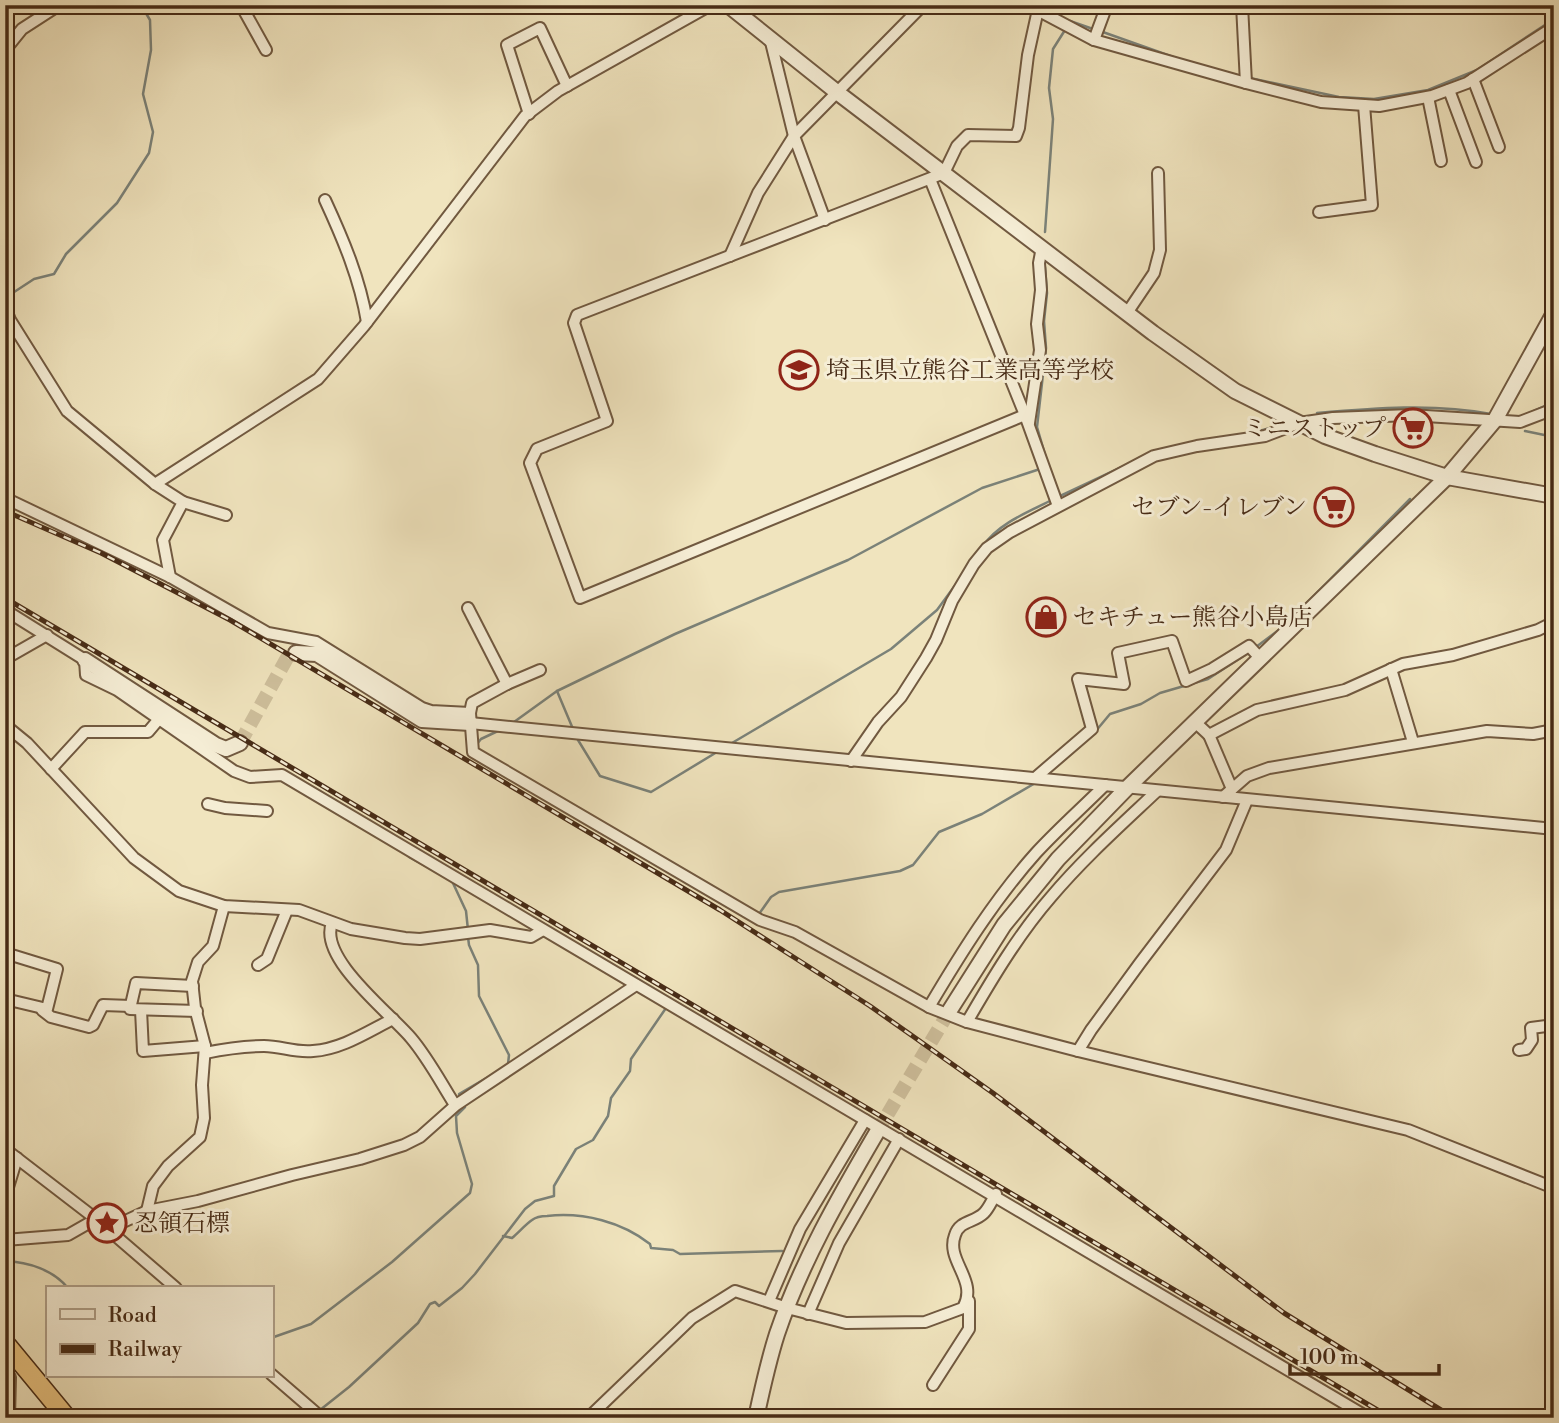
<svg xmlns="http://www.w3.org/2000/svg" width="1559" height="1423" viewBox="0 0 1559 1423" font-family="'Libre Bodoni','Noto Serif JP',serif">
  <style>
    .lines { fill: none; stroke-linecap: round; stroke-linejoin: round }
    .stream { stroke: #7b8279; stroke-width: 2.5 }
    .tertiary-tunnel { stroke: #cebf9c; stroke-width: 14; stroke-dasharray: 14 7; stroke-linecap: butt }
    .minor-casing { stroke: #715940; stroke-width: 14 }
    .tertiary-casing { stroke: #715940; stroke-width: 18 }
    .trunk-casing { stroke: #472b16; stroke-width: 21 }
    .minor { stroke: #f5edd5; stroke-width: 10 }
    .tertiary { stroke: #f5edd5; stroke-width: 14 }
    .trunk { stroke: #e8c27f; stroke-width: 18 }
    .rail-casing { stroke: #472b16; stroke-width: 5 }
    .rail { stroke: #f5edd5; stroke-width: 2.5; stroke-dasharray: 8; stroke-linecap: butt }
    .labels { text-anchor: middle; stroke-width: 6; stroke-linejoin: round; paint-order: stroke }
    .poi-label { font-size: 24px; fill: #472b16; stroke: #f5edd5; text-anchor: start }
  </style>
  <rect width="100%" height="100%" fill="#f0e4be"/>
  <filter id="stains"><feTurbulence type="fractalNoise" baseFrequency=".00286" numOctaves="4"/><feColorMatrix values="0 0 0 0 .2 0 0 0 0 .09 0 0 0 0 .02 0 0 0 .5 -.17"/></filter>
  <radialGradient id="worn" r=".72"><stop offset=".6" stop-color="#630" stop-opacity="0"/><stop offset="1" stop-color="#630" stop-opacity=".3"/></radialGradient>
  <g class="lines">
    <g class="stream">
      <polyline points="1068,24 1070,21 1093,29"/>
      <polyline points="1100,31 1176,58"/>
      <polyline points="1250,78 1339,97 1374,99 1428,90 1477,70 1554,19"/>
      <polyline points="1045,232 1053,119 1049,88 1053,49 1065,30"/>
      <polyline points="1045,267 1047,293 1044,321 1046,348 1037,427 1046,458"/>
      <polyline points="5,298 34,279 54,274 66,254 117,203 149,153 153,132 143,94 151,50 150,20 141,5"/>
      <polyline points="5,337 11,331"/>
      <path d="M1317,413C1374,408 1435,403 1491,414"/>
      <polyline points="1525,415 1554,402"/>
      <polyline points="1525,431 1554,437"/>
      <polyline points="1256,432 1270,428"/>
      <polyline points="1058,497 1122,467"/>
      <path d="M983,546C999,523 1028,512 1052,500"/>
      <polyline points="1256,647 1284,626 1410,499"/>
      <polyline points="557,691 573,729"/>
      <polyline points="514,722 557,691 675,634 848,560 982,488 1040,469"/>
      <polyline points="1095,732 1110,714 1141,704 1160,693 1208,679 1245,655"/>
      <polyline points="578,740 600,776 651,792 717,752"/>
      <polyline points="732,743 891,649 937,610 959,580"/>
      <polyline points="477,744 481,739 500,730"/>
      <polyline points="1045,776 1080,746"/>
      <polyline points="410,854 409,857 440,874"/>
      <polyline points="452,881 466,911 468,930"/>
      <polyline points="759,914 771,897 779,892 900,871 913,865 939,832 982,814 1037,782"/>
      <polyline points="468,937 469,945 478,965 479,996 509,1055 508,1064"/>
      <polyline points="460,1097 459,1094 500,1070"/>
      <path d="M503,1236L512,1238C519,1232 525,1225 532,1220C536,1217 543,1216 547,1216C584,1212 622,1222 650,1244L651,1248L673,1250L680,1254L782,1251"/>
      <path d="M5,1261C29,1262 53,1270 68,1288"/>
      <polyline points="271,1338 311,1324 392,1262 470,1193 472,1184 457,1133 456,1116 465,1107 463,1103"/>
      <polyline points="320,1410 349,1387 418,1323 430,1304 435,1302 439,1306 462,1288 475,1274 525,1209 535,1201 554,1196 554,1186 576,1149 593,1140 608,1116 611,1098 630,1071 631,1059 666,1008"/>
    </g>
    <g class="tertiary-tunnel">
      <polyline points="240,743 287,658 296,653"/>
      <polyline points="877,1132 950,1010"/>
    </g>
    <g class="minor-casing">
      <g id="minor">
        <polyline points="241,5 266,50"/>
        <polyline points="1028,5 1094,40 1246,83 1321,102 1379,106 1432,96 1467,83 1554,27"/>
        <polyline points="1242,5 1246,83"/>
        <polyline points="770,38 794,136 825,220"/>
        <polyline points="1094,40 1107,5"/>
        <polyline points="5,50 22,29 56,7"/>
        <polyline points="1473,79 1499,147"/>
        <polyline points="1449,90 1476,162"/>
        <polyline points="1428,97 1441,161"/>
        <polyline points="529,114 507,45 540,28 567,86"/>
        <polyline points="930,179 1025,415 1058,506"/>
        <path d="M325,200C343,239 360,279 367,322"/>
        <polyline points="1319,212 1372,205 1364,105"/>
        <polyline points="730,256 758,193 794,136 923,5"/>
        <polyline points="5,307 10,320 67,411 155,484 183,502 163,540 170,577"/>
        <polyline points="1127,313 1154,273 1160,250 1158,173"/>
        <polyline points="1025,415 580,598 530,463 537,449 607,421 574,323 577,315 944,173 957,146 968,135 1016,136 1019,128 1028,55 1039,5"/>
        <polyline points="1029,423 1040,350 1037,324 1041,290 1039,263 1042,247"/>
        <polyline points="155,484 318,379 364,326 525,116 558,91 711,5"/>
        <polyline points="5,498 170,577 268,633 316,642 422,708 431,711 470,713 473,752 760,920 795,932 929,1007 967,1022 1078,1051 1408,1130 1554,1188"/>
        <polyline points="183,502 226,515"/>
        <polyline points="468,608 507,684"/>
        <path d="M5,610L85,660L86,675L117,690L234,771L250,777L282,775C644,990 1008,1202 1369,1418"/>
        <polyline points="5,659 47,635"/>
        <polyline points="1391,669 1413,742"/>
        <polyline points="470,713 472,703 507,684 540,670"/>
        <polyline points="1195,722 1209,735 1257,710 1345,690 1403,664 1453,655 1538,630 1554,622"/>
        <polyline points="470,723 1554,829"/>
        <polyline points="5,725 27,743 134,858 179,891 224,906 299,910 351,929 405,938 420,939 490,930 531,937 543,930"/>
        <polyline points="1209,735 1232,789"/>
        <polyline points="851,761 878,722 901,697 926,658 936,640 952,601 974,564 987,548 1010,532 1154,456 1197,446 1265,436 1299,423 1333,418 1410,415 1520,422 1554,409"/>
        <polyline points="51,769 85,732 148,732 159,719"/>
        <polyline points="1035,778 1092,729 1078,679 1124,684 1118,653 1172,641 1186,681 1212,669 1249,646 1261,659"/>
        <polyline points="1223,797 1247,776 1269,768 1487,731 1533,734 1554,730"/>
        <polyline points="208,804 225,808 267,811"/>
        <path d="M332,923C318,958 390,1013 411,1038C428,1058 441,1083 455,1105"/>
        <polyline points="5,953 57,969 47,1009 5,999"/>
        <polyline points="258,965 267,959 287,910"/>
        <polyline points="193,986 136,983 130,1009 197,1011"/>
        <path d="M929,1007C961,953 994,900 1036,853C1058,829 1082,808 1105,785"/>
        <polyline points="42,1010 51,1017 89,1027 93,1025 103,1005 131,1006"/>
        <polyline points="141,1010 143,1051 205,1046"/>
        <path d="M967,1022C992,979 1018,935 1051,897C1083,859 1121,825 1157,791"/>
        <polyline points="1519,1050 1526,1049 1532,1040 1531,1028 1554,1025"/>
        <polyline points="1078,1051 1091,1030 1140,963 1226,850 1247,800"/>
        <path d="M205,1053C224,1049 244,1046 264,1046C281,1046 295,1053 313,1051C342,1049 367,1032 393,1019"/>
        <polyline points="5,1149 96,1219 176,1288"/>
        <polyline points="5,1197 17,1158"/>
        <polyline points="147,1211 153,1186 168,1166 200,1137 204,1118 202,1085 205,1046 195,1008 192,981 198,962 213,946 224,906"/>
        <polyline points="108,1229 147,1211 198,1201 292,1175 360,1159 404,1145 420,1137 456,1105 636,985"/>
        <polyline points="5,1240 68,1235 96,1219"/>
        <polyline points="769,1301 800,1229 865,1120"/>
        <polyline points="808,1314 839,1243 899,1139"/>
        <polyline points="271,1374 322,1418"/>
        <polyline points="933,1385 969,1329 969,1301"/>
        <polyline points="9,1418 10,1377"/>
        <path d="M588,1418L692,1318L735,1291L787,1308L846,1323L925,1322L963,1308C979,1280 945,1261 955,1235C960,1220 974,1223 984,1213C989,1208 992,1200 996,1194"/>
      </g>
    </g>
    <g class="tertiary-casing">
      <g id="tertiary">
        <polyline points="728,5 838,93 1153,333 1235,391 1325,436 1375,454 1447,477 1554,496"/>
        <polyline points="296,653 317,654 422,720 470,723"/>
        <polyline points="85,660 216,745 226,749 240,743"/>
        <polyline points="950,1010 1004,925 1058,859 1127,788 1447,477 1495,420 1554,313"/>
        <path d="M756,1418C762,1390 768,1362 777,1334C801,1263 839,1197 877,1132"/>
      </g>
    </g>
    <g class="trunk-casing">
      <polyline id="trunk" points="5,1343 67,1418"/>
    </g>
    <use href="#minor" class="minor"/>
    <use href="#tertiary" class="tertiary"/>
    <use href="#trunk" class="trunk"/>
    <g class="rail-casing">
      <g id="rail">
        <polyline points="5,511 101,553 230,620 720,910 870,1006 914,1037 993,1093 1284,1313 1454,1418"/>
        <polyline points="5,598 1391,1418"/>
      </g>
    </g>
    <use href="#rail" class="rail"/>
  </g>
  <defs>
    <g id="school-ring" transform="scale(2.0125)"><circle r="9.5" fill="#f5edd5" stroke="#8f2418" stroke-width="1.5"/><path d="M0-5L7-2L0 1L-7-2ZM-4 1L0 2.5L4 1V4Q0 6-4 4Z" fill="#8f2418"/></g>
    <g id="supermarket-ring" transform="scale(2.0125)"><circle r="9.5" fill="#f5edd5" stroke="#8f2418" stroke-width="1.5"/><path d="M-6-5.5h2.5l.6 2H6L4.5 2H-2.5L-4.4-4H-6ZM-1.5 3.2a1.3 1.3 0 1 0 .1 0ZM3 3.2a1.3 1.3 0 1 0 .1 0Z" fill="#8f2418"/></g>
    <g id="shop-ring" transform="scale(2.0125)"><circle r="9.5" fill="#f5edd5" stroke="#8f2418" stroke-width="1.5"/><path d="M-5-2.5h2.3a2.7 3.5 0 0 1 5.4 0H5L5.5 6h-11ZM-1.5-2.5h3a1.5 2.3 0 0 0-3 0Z" fill="#8f2418"/></g>
    <g id="sight-ring" transform="scale(2.0125)"><circle r="9.5" fill="#f5edd5" stroke="#8f2418" stroke-width="1.5"/><path d="M0-6L1.8-2.2L6-1.7L2.9 1.2L3.7 5.4L0 3.3L-3.7 5.4L-2.9 1.2L-6-1.7L-1.8-2.2Z" fill="#8f2418"/></g>
  </defs>
  <g fill-rule="evenodd">
    <use href="#school-ring" x="799" y="370"/>
    <use href="#supermarket-ring" x="1413" y="428"/>
    <use href="#supermarket-ring" x="1334" y="507"/>
    <use href="#shop-ring" x="1046" y="617"/>
    <use href="#sight-ring" x="107" y="1223"/>
  </g>
  <g class="labels">
    <g class="poi-label">
      <text x="826" y="378">埼玉県立熊谷工業高等学校</text>
      <text x="1386" y="436" text-anchor="end">ミニストップ</text>
      <text x="1307" y="515" text-anchor="end">セブン-イレブン</text>
      <text x="1073" y="625">セキチュー熊谷小島店</text>
      <text x="134" y="1231">忍領石標</text>
    </g>
  </g>
  <rect width="1559" height="1423" fill="none" stroke="#f0e4be" stroke-width="28"/>
  <rect x="7" y="7" width="1545" height="1409" fill="none" stroke="#472b16" stroke-width="3.5"/>
  <rect x="14" y="14" width="1531" height="1395" fill="none" stroke="#472b16" stroke-width="2"/>
  <rect x="46" y="1286" width="228" height="91" fill="#f5edd5" stroke="#af9f89" stroke-width="2"/>
  <rect x="60" y="1309" width="35" height="10" fill="#f5edd5" stroke="#af9f89" stroke-width="2"/>
  <text x="108" y="1322" font-size="21" fill="#472b16">Road</text>
  <rect x="60" y="1344" width="35" height="10" fill="#472b16" stroke="#af9f89" stroke-width="2"/>
  <text x="108" y="1356" font-size="21" fill="#472b16">Railway</text>
  <path d="M1290 1364v10h149v-10" fill="none" stroke="#472b16" stroke-width="3.5"/>
  <text x="1300" y="1364" font-size="21" fill="#472b16" stroke="#f5edd5" stroke-width="5" paint-order="stroke">100 m</text>
  <rect width="100%" height="100%" filter="url(#stains)"/>
  <rect width="100%" height="100%" fill="url(#worn)"/>
</svg>
